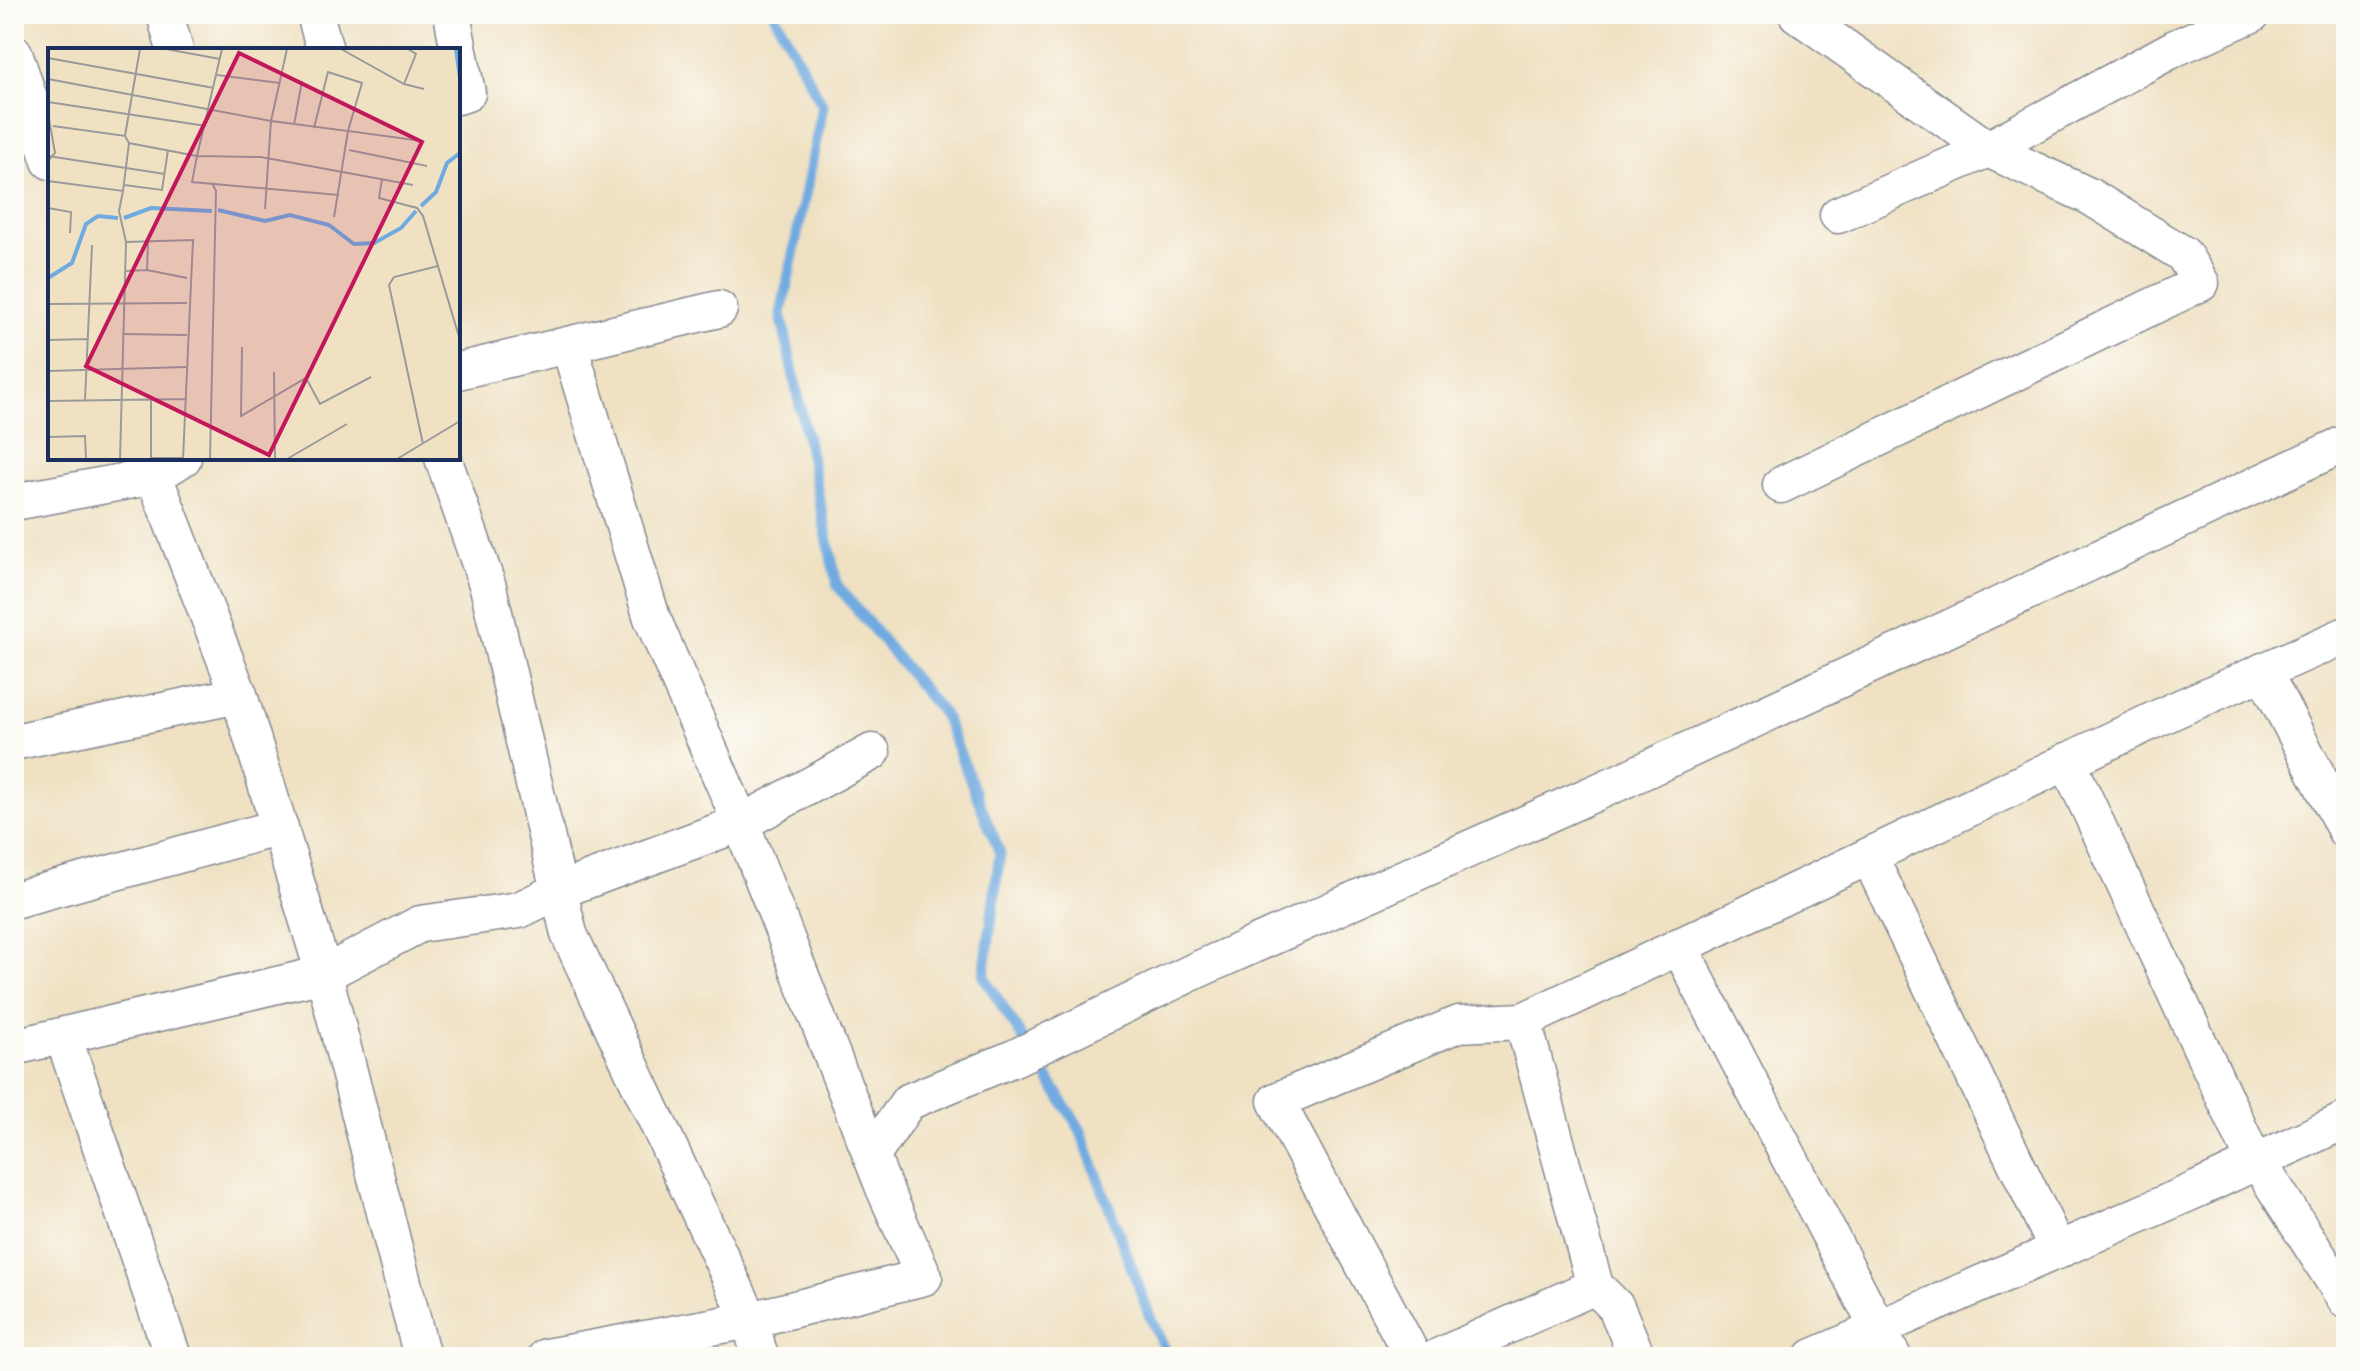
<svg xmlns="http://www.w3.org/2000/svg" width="2360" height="1371" viewBox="0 0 2360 1371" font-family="'EB Garamond',serif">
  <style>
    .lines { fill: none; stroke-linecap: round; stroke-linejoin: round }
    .stream { stroke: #6faae0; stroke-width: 11 }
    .minor-casing { stroke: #858890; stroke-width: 39 }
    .minor { stroke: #fff; stroke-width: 36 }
    .inset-river { fill: none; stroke: #6faae0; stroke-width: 4 }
    .inset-road { fill: none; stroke: #9a9a9a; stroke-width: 2 }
    .view { fill: #c2185b; fill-opacity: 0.15; stroke: #c2185b; stroke-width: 4 }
    .inset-edge { fill: none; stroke: #1b2f5e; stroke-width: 4 }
  </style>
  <rect width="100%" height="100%" fill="#fdfcf7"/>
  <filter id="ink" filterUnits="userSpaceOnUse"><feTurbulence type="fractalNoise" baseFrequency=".0125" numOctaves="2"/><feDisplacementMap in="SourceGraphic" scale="16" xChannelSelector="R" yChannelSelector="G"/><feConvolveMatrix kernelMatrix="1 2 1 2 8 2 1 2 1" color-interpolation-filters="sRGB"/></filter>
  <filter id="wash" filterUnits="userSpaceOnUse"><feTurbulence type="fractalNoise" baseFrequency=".006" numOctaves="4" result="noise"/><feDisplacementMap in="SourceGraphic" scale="32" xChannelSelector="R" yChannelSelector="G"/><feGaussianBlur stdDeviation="1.8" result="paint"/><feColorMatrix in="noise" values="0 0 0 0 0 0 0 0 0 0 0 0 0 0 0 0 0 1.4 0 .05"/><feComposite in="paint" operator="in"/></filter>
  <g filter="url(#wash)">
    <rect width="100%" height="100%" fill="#efe1c2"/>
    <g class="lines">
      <polyline class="stream" points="774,14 823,106 781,314 837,585 944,715 1000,853 984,977 1080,1129 1150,1317 1168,1357"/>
    </g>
  </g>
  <g filter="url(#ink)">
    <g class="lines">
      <g class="minor-casing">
        <g id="minor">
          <polyline points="165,14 175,50"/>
          <polyline points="315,14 325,50"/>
          <polyline points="452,14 467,93 458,96"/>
          <polyline points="14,53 50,161"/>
          <polyline points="1838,215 1988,149 2175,48 2252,14"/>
          <polyline points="458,371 719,309"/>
          <polyline points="183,458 154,476 239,695 324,974 420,924 519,910 558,891 741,823 872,752"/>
          <polyline points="443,458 488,587 569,934 750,1320 924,1277 884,1188 741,823 652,618 569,345"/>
          <polyline points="1781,485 2201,283 2183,254 2089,196 1988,149 1797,14"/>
          <polyline points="14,502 154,476 148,458"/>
          <polyline points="2263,671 2346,831"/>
          <polyline points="14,742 239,695"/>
          <polyline points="2067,761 2255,1163 2259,1163 2346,1300"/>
          <polyline points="1869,856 2058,1251"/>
          <polyline points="14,900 280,827"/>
          <polyline points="1679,946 1893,1357"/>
          <polyline points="1523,1021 1595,1286"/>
          <polyline points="63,1036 173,1357"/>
          <polyline points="14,1047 324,974 422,1357"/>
          <polyline points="873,1154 908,1102 1014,1058 1197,970 1622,781 2346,443"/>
          <polyline points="546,1357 750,1320 760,1357"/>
          <polyline points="1413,1357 1276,1101 1458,1024 1523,1021 2173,711 2346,635"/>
          <polyline points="1438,1357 1595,1286 1616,1307 1637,1357"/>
          <polyline points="1813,1357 2198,1189 2346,1120"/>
        </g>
      </g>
      <use href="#minor" class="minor"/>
    </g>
  </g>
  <g transform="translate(48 48)">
    <rect width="412" height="412" fill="#efe1c2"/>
    <path class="inset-river" d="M408,1L412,30M373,158L388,144L399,115L412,105M170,162L217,173L242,167L281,177L306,196L326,195L353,180L368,163M76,170L103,160L164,163M0,230L24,215L38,176L50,168L70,170"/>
    <path class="inset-road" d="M118,1L172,11M293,1L356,36L376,41M0,10L166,40M169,27L232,35M0,31L223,73L239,1M356,36L368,6L360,1M0,54L158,78M0,65L7,105L0,113M246,77L254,33M5,78L77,88L92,1M266,80L280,24L314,35L300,83L374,93M77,88L81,95L149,108L174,1M301,102L379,118M0,108L117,126M334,131L331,150L369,160L375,168L412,292M0,133L75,143L81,95M76,137L114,142L120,102M75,143L71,163L78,194M291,147L144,134L149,108L213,109L365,137M0,160L23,164L22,185M217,161L223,73L300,83L286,169M99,222L139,230M77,223L99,222L100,193M0,256L139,255M74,286L139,287M0,292L40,291M194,299L193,368L258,330L272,356L323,329M0,323L138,319M226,324L227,411M37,352L44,197M0,353L138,351M0,389L37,388L38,411M375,396L341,237L346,229L390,218M103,410H135M72,411L78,194L145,192L135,411M103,411V352M162,411L168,143L164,135M239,411L299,376M349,411L412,373"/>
    <path class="view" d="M191,5L374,94L221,407L38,318Z"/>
    <rect width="412" height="412" class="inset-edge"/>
  </g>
  <rect width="2360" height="1371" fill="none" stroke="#fdfcf7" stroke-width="48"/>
</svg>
